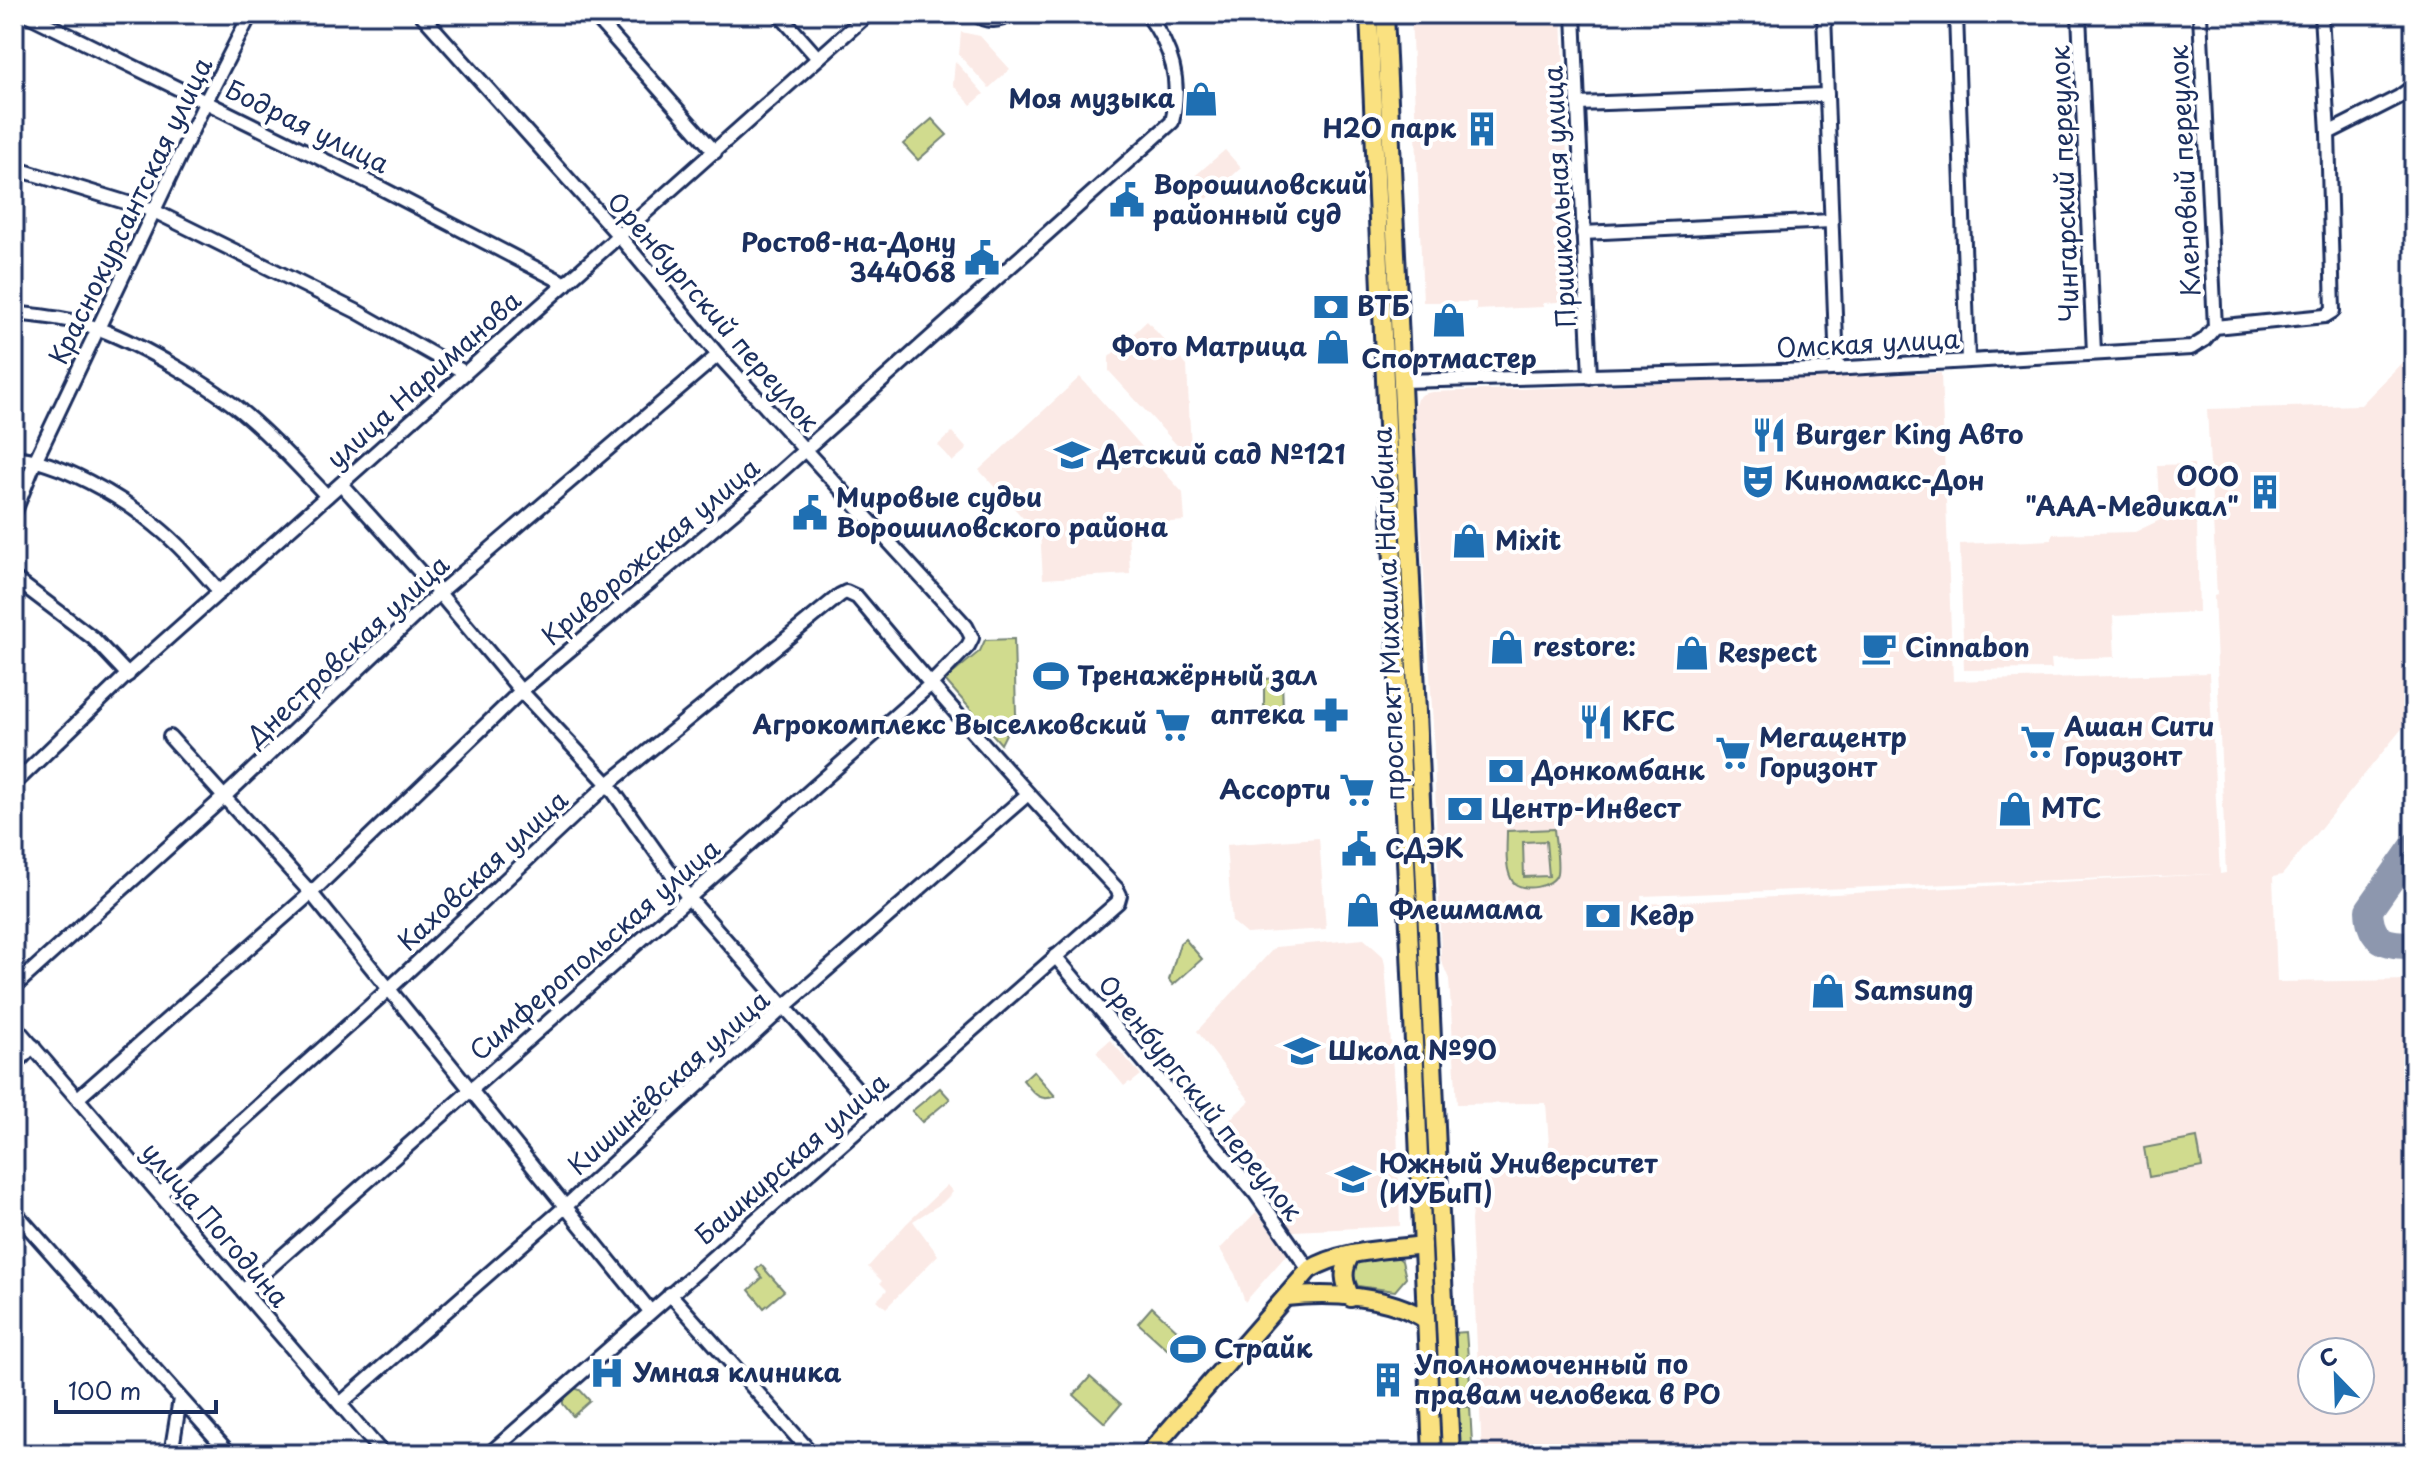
<svg xmlns="http://www.w3.org/2000/svg" width="2428" height="1468" viewBox="0 0 2428 1468" font-family="'Playpen Sans',sans-serif">
  <style>
    .built { fill: #fbeae6; fill-rule: evenodd }
    .green { fill: #d0db8e; stroke: #768576; stroke-width: 2; fill-rule: evenodd }
    .lines { fill: none; stroke-linecap: round; stroke-linejoin: round }
    .taxiway { stroke: #8d97ae; stroke-width: 28 }
    .minor-casing { stroke: #1b2f5e; stroke-width: 18 }
    .major-casing { stroke: #1b2f5e; stroke-width: 22 }
    .minor { stroke: #fff; stroke-width: 12 }
    .major { stroke: #fae180; stroke-width: 16 }
    .labels { text-anchor: middle; stroke-width: 8; stroke-linejoin: round; paint-order: stroke }
    .poi-label { font-size: 26px; font-weight: bold; fill: #1b2f5e; stroke: #fff; text-anchor: start }
    .street-label { font-size: 26px; fill: #1b2f5e; stroke: #fff }
  </style>
  <rect width="100%" height="100%" fill="#fff"/>
  <filter id="ink" filterUnits="userSpaceOnUse"><feTurbulence type="fractalNoise" baseFrequency=".0125" numOctaves="2"/><feDisplacementMap in="SourceGraphic" scale="16" xChannelSelector="R" yChannelSelector="G"/><feConvolveMatrix kernelMatrix="1 2 1 2 8 2 1 2 1" color-interpolation-filters="sRGB"/></filter>
  <g filter="url(#ink)">
    <g class="built">
      <polygon points="1411,14 1562,14 1572,301 1543,303 1543,307 1476,310 1476,302 1423,302"/>
      <polygon points="961,32 980,36 1010,69 989,88 959,55"/>
      <polygon points="955,61 984,94 971,105 953,85"/>
      <polygon points="1225,150 1241,168 1207,199 1190,180"/>
      <polygon points="1147,321 1187,366 1191,450 1186,455 1109,371 1109,357"/>
      <path d="M2414,350V714L2282,875L2273,877L2277,982L2414,980V1454H1482L1471,1220L1476,1181L1545,1166L1550,1159L1546,1103L1457,1104L1449,979L1441,960L1433,724L1414,409L1417,399L1423,394L1432,392L1941,373L1953,681L2209,673L2220,874L2226,873L2214,596L2217,595L2207,409L2361,405ZM2214,874L1644,904V932L1642,896ZM2312,1352H2360V1400H2312Z"/>
      <polygon points="1080,377 1183,493 1185,521 1128,525 1130,574 1043,579 1040,531 1035,531 979,470"/>
      <polygon points="952,432 967,449 952,462 938,445"/>
      <polygon points="2194,464 2193,516 2197,526 2199,612 2113,616 2115,657 2051,659 2052,669 1964,670 1960,544 2052,540 2052,534 2135,532 2160,520 2157,465"/>
      <polygon points="1319,838 1326,929 1246,934 1232,922 1226,845"/>
      <polygon points="1364,939 1383,956 1385,965 1397,1123 1400,1226 1293,1231 1214,1134 1250,1101 1197,1031 1275,947"/>
      <polygon points="1110,1040 1141,1075 1131,1083 1129,1082 1124,1086 1096,1052"/>
      <polygon points="947,1185 953,1192 942,1203 913,1221 938,1255 886,1308 877,1300 887,1290 880,1283 882,1281 868,1267 906,1224"/>
      <polygon points="1256,1212 1289,1252 1245,1302 1235,1274 1220,1249"/>
    </g>
    <g class="green">
      <polygon points="932,119 947,135 918,160 903,144"/>
      <polygon points="1014,639 1016,714 1001,744 945,680 980,651 985,640"/>
      <polygon points="1282,678 1283,712 1264,712 1264,679"/>
      <path d="M1554,829C1555,842 1559,860 1557,873C1554,888 1521,892 1513,882C1504,869 1507,846 1507,831ZM1546,841L1549,876L1524,877L1523,842Z"/>
      <polygon points="1185,939 1202,959 1173,985 1169,980 1180,943"/>
      <path d="M1033,1071L1055,1096C1039,1103 1033,1092 1023,1080Z"/>
      <polygon points="940,1088 950,1099 922,1122 912,1111"/>
      <polygon points="2197,1138 2202,1167 2149,1177 2144,1148"/>
      <polygon points="1395,1255 1402,1261 1406,1278 1395,1291 1358,1286 1351,1272 1360,1260"/>
      <polygon points="761,1265 784,1291 764,1308 749,1290 762,1278 756,1270"/>
      <polygon points="1152,1307 1181,1334 1167,1349 1138,1323"/>
      <polygon points="1466,1332 1471,1395 1457,1396 1452,1333"/>
      <polygon points="1090,1377 1121,1404 1105,1423 1074,1395"/>
      <polygon points="574,1388 580,1390 590,1401 573,1416 563,1404 563,1396"/>
      <polygon points="1458,1407 1470,1407 1472,1443 1459,1444"/>
    </g>
    <g class="lines">
      <path class="taxiway" d="M2414,846L2369,910C2370,942 2385,945 2414,945"/>
      <g class="minor-casing">
        <g id="minor">
          <polyline points="26,14 379,187 566,284"/>
          <polyline points="593,14 715,152"/>
          <polyline points="779,14 817,57"/>
          <path d="M976,14C986,23 1001,21 1011,14"/>
          <polyline points="1574,14 1590,377"/>
          <polyline points="1824,14 1837,369"/>
          <polyline points="1956,14 1968,360"/>
          <polyline points="2079,14 2094,353"/>
          <polyline points="2200,14 2215,327"/>
          <polyline points="1578,104 1827,95"/>
          <polyline points="2328,133 2399,97 2414,86"/>
          <polyline points="14,168 154,211 356,311 464,372"/>
          <polyline points="1583,233 1831,221"/>
          <path d="M14,313C42,316 73,319 99,329C142,345 214,387 248,417C276,441 301,469 327,496"/>
          <polyline points="1403,381 1814,370 2191,348 2204,340 2215,327 2325,316 2333,311 2328,133 2321,14"/>
          <path d="M14,457C59,461 121,496 156,526C180,545 200,569 220,592"/>
          <polyline points="341,484 439,593 521,691 608,784 688,897 878,1113"/>
          <polyline points="14,514 36,459 206,101 247,21 248,14"/>
          <polyline points="14,578 93,638 128,675"/>
          <polyline points="170,737 311,893 650,1311"/>
          <polyline points="14,784 133,669 868,14"/>
          <polyline points="1055,956 1256,1194 1309,1270"/>
          <polyline points="14,987 224,797 439,593 718,355"/>
          <polyline points="14,1025 383,1454"/>
          <polyline points="14,1066 33,1046"/>
          <path d="M78,1098L311,893L521,691L761,489L1172,122C1182,81 1172,48 1147,14"/>
          <path d="M160,1194L390,988L608,784L840,595L846,592L857,597C940,697 1027,794 1117,889L1120,895L1118,902L489,1454"/>
          <polyline points="14,1211 230,1454"/>
          <polyline points="243,1291 930,685 968,646 972,638 966,626 718,355 620,237 421,14"/>
          <polyline points="670,1294 812,1454"/>
          <polyline points="340,1404 565,1207 784,1007 1028,794"/>
          <polyline points="176,1454 173,1442 180,1399"/>
        </g>
      </g>
      <g class="major-casing">
        <g id="major">
          <polyline points="1369,14 1432,1454"/>
          <polyline points="1385,14 1451,1454"/>
          <path d="M1351,1255C1341,1271 1344,1282 1351,1298"/>
          <path d="M1286,1297C1329,1292 1389,1295 1426,1320"/>
          <path d="M1148,1454L1309,1270C1341,1250 1386,1250 1423,1245"/>
        </g>
      </g>
      <use href="#minor" class="minor"/>
      <use href="#major" class="major"/>
    </g>
  </g>
  <defs>
    <g id="shop-bare" transform="scale(2.76)"><path d="M-5-2.5h2.3a2.7 3.5 0 0 1 5.4 0H5L5.5 6h-11ZM-1.5-2.5h3a1.5 2.3 0 0 0-3 0Z" fill="#1f6fb2" stroke="#fff" stroke-width="2.5" paint-order="stroke"/></g>
    <g id="building-bare" transform="scale(2.76)"><path d="M-4-6H4V6H1V3H-1V6H-4ZM-2.5-4.3h1.7v1.8h-1.7ZM.8-4.3h1.7v1.8H.8ZM-2.5-1h1.7V.8h-1.7ZM.8-1h1.7V.8H.8Z" fill="#1f6fb2" stroke="#fff" stroke-width="2.5" paint-order="stroke"/></g>
    <g id="civic-bare" transform="scale(2.76)"><path d="M-.6-6.5H3V-4.5H.6V-3L4-1V1h2V6H-6V1h2V-1L-.6-3ZM-1.2 2.5V6h2.4V2.5Z" fill="#1f6fb2" stroke="#fff" stroke-width="2.5" paint-order="stroke"/></g>
    <g id="bank-bare" transform="scale(2.76)"><path d="M-6-4H6V4H-6ZM0-2.3a2.3 2.3 0 1 0 0 4.6a2.3 2.3 0 1 0 0-4.6Z" fill="#1f6fb2" stroke="#fff" stroke-width="2.5" paint-order="stroke"/></g>
    <g id="restaurant-bare" transform="scale(2.76)"><path d="M-5-6h1v4h1v-4h1v4h1v-4h1v5L-1.5 .5V6h-2V.5L-5-1ZM5-6V6H3V1.5H1.5Q1.5-4 5-6Z" fill="#1f6fb2" stroke="#fff" stroke-width="2.5" paint-order="stroke"/></g>
    <g id="school-bare" transform="scale(2.76)"><path d="M0-5L7-2L0 1L-7-2ZM-4 1L0 2.5L4 1V4Q0 6-4 4Z" fill="#1f6fb2" stroke="#fff" stroke-width="2.5" paint-order="stroke"/></g>
    <g id="theatre-bare" transform="scale(2.76)"><path d="M-5-5.5Q0-4 5-5.5V0Q5 5 0 6Q-5 5-5 0ZM-3.3-2.5H-1v1.5H-3.3ZM1-2.5H3.3v1.5H1ZM-2.8 1Q0 5.5 2.8 1Z" fill="#1f6fb2" stroke="#fff" stroke-width="2.5" paint-order="stroke"/></g>
    <g id="cafe-bare" transform="scale(2.76)"><path d="M-5.5-4.5H6V0H3Q3 3.5 0 3.5H-2.5Q-5.5 3.5-5.5 0ZM3-3.2v2h1.7v-2ZM-6 4.5H4V6H-6Z" fill="#1f6fb2" stroke="#fff" stroke-width="2.5" paint-order="stroke"/></g>
    <g id="stadium-bare" transform="scale(2.76)"><path d="M0-5a6.5 5 0 1 0 0 10a6.5 5 0 1 0 0-10ZM-3.5-1.8h7v3.6h-7Z" fill="#1f6fb2" stroke="#fff" stroke-width="2.5" paint-order="stroke"/></g>
    <g id="pharmacy-bare" transform="scale(2.76)"><path d="M-2-6h4v4h4v4h-4v4h-4v-4h-4v-4h4Z" fill="#1f6fb2" stroke="#fff" stroke-width="2.5" paint-order="stroke"/></g>
    <g id="supermarket-bare" transform="scale(2.76)"><path d="M-6-5.5h2.5l.6 2H6L4.5 2H-2.5L-4.4-4H-6ZM-1.5 3.2a1.3 1.3 0 1 0 .1 0ZM3 3.2a1.3 1.3 0 1 0 .1 0Z" fill="#1f6fb2" stroke="#fff" stroke-width="2.5" paint-order="stroke"/></g>
    <g id="university-bare" transform="scale(2.76)"><path d="M0-5L7-2L0 1L-7-2ZM-4 1L0 2.5L4 1V4Q0 6-4 4Z" fill="#1f6fb2" stroke="#fff" stroke-width="2.5" paint-order="stroke"/></g>
    <g id="hospital-bare" transform="scale(2.76)"><path d="M-5-5h3v3.5h4V-5h3V5h-3V1.5h-4V5h-3Z" fill="#1f6fb2" stroke="#fff" stroke-width="2.5" paint-order="stroke"/></g>
  </defs>
  <g fill-rule="evenodd">
    <use href="#shop-bare" x="1201" y="99"/>
    <use href="#building-bare" x="1482" y="129"/>
    <use href="#civic-bare" x="1127" y="200"/>
    <use href="#civic-bare" x="982" y="258"/>
    <use href="#bank-bare" x="1331" y="307"/>
    <use href="#shop-bare" x="1449" y="320"/>
    <use href="#shop-bare" x="1333" y="347"/>
    <use href="#restaurant-bare" x="1769" y="435"/>
    <use href="#school-bare" x="1072" y="455"/>
    <use href="#theatre-bare" x="1758" y="481"/>
    <use href="#building-bare" x="2265" y="492"/>
    <use href="#civic-bare" x="810" y="513"/>
    <use href="#shop-bare" x="1469" y="541"/>
    <use href="#shop-bare" x="1507" y="647"/>
    <use href="#cafe-bare" x="1879" y="648"/>
    <use href="#shop-bare" x="1692" y="653"/>
    <use href="#stadium-bare" x="1051" y="676"/>
    <use href="#pharmacy-bare" x="1331" y="715"/>
    <use href="#restaurant-bare" x="1596" y="722"/>
    <use href="#supermarket-bare" x="1173" y="725"/>
    <use href="#supermarket-bare" x="2038" y="742"/>
    <use href="#supermarket-bare" x="1733" y="753"/>
    <use href="#bank-bare" x="1506" y="771"/>
    <use href="#supermarket-bare" x="1357" y="790"/>
    <use href="#bank-bare" x="1465" y="809"/>
    <use href="#shop-bare" x="2015" y="809"/>
    <use href="#civic-bare" x="1359" y="849"/>
    <use href="#shop-bare" x="1363" y="910"/>
    <use href="#bank-bare" x="1603" y="916"/>
    <use href="#shop-bare" x="1828" y="991"/>
    <use href="#school-bare" x="1302" y="1051"/>
    <use href="#university-bare" x="1353" y="1179"/>
    <use href="#stadium-bare" x="1188" y="1349"/>
    <use href="#hospital-bare" x="607" y="1373"/>
    <use href="#building-bare" x="1388" y="1380"/>
  </g>
  <g class="labels">
    <g class="poi-label">
      <text x="1175" y="108" text-anchor="end">Моя музыка</text>
      <text x="1456" y="138" text-anchor="end">H2O парк</text>
      <text x="1153" y="194">Ворошиловский<tspan x="1153" dy="30">районный суд</tspan></text>
      <text x="956" y="252" text-anchor="end">Ростов-на-Дону<tspan x="956" dy="30">344068</tspan></text>
      <text x="1357" y="316">ВТБ</text>
      <text x="1307" y="356" text-anchor="end">Фото Матрица</text>
      <text x="1449" y="368" text-anchor="middle">Спортмастер</text>
      <text x="1795" y="444">Burger King Авто</text>
      <text x="1098" y="464">Детский сад №121</text>
      <text x="2239" y="486" text-anchor="end">ООО<tspan x="2239" dy="30">"ААА-Медикал"</tspan></text>
      <text x="1784" y="490">Киномакс-Дон</text>
      <text x="836" y="507">Мировые судьи<tspan x="836" dy="30">Ворошиловского района</tspan></text>
      <text x="1495" y="550">Mixit</text>
      <text x="1533" y="656">restore:</text>
      <text x="1905" y="657">Cinnabon</text>
      <text x="1718" y="662">Respect</text>
      <text x="1077" y="685">Тренажёрный зал</text>
      <text x="1305" y="724" text-anchor="end">аптека</text>
      <text x="1622" y="731">KFC</text>
      <text x="1147" y="734" text-anchor="end">Агрокомплекс Выселковский</text>
      <text x="2064" y="736">Ашан Сити<tspan x="2064" dy="30">Горизонт</tspan></text>
      <text x="1759" y="747">Мегацентр<tspan x="1759" dy="30">Горизонт</tspan></text>
      <text x="1532" y="780">Донкомбанк</text>
      <text x="1331" y="799" text-anchor="end">Ассорти</text>
      <text x="1491" y="818">Центр-Инвест</text>
      <text x="2041" y="818">МТС</text>
      <text x="1385" y="858">СДЭК</text>
      <text x="1389" y="919">Флешмама</text>
      <text x="1629" y="925">Кедр</text>
      <text x="1854" y="1000">Samsung</text>
      <text x="1328" y="1060">Школа №90</text>
      <text x="1379" y="1173">Южный Университет<tspan x="1379" dy="30">(ИУБиП)</tspan></text>
      <text x="1214" y="1358">Страйк</text>
      <text x="1414" y="1374">Уполномоченный по<tspan x="1414" dy="30">правам человека в РО</tspan></text>
      <text x="633" y="1382">Умная клиника</text>
    </g>
    <g class="street-label">
      <text transform="translate(307 127) rotate(26)" y="9">Бодрая улица</text>
      <text transform="translate(2185 171) rotate(-93)" y="9">Кленовый переулок</text>
      <text transform="translate(2065 184) rotate(-92)" y="9">Чингарский переулок</text>
      <text transform="translate(1560 197) rotate(-93)" y="9">Пришкольная улица</text>
      <text transform="translate(131 211) rotate(-64)" y="9">Краснокурсантская улица</text>
      <text transform="translate(713 312) rotate(49)" y="9">Оренбургский переулок</text>
      <text transform="translate(1868 344) rotate(-3)" y="9">Омская улица</text>
      <text transform="translate(424 380) rotate(-42)" y="9">улица Нариманова</text>
      <text transform="translate(651 552) rotate(-40)" y="9">Криворожская улица</text>
      <text transform="translate(1389 614) rotate(-92)" y="9">проспект Михаила Нагибина</text>
      <text transform="translate(348 651) rotate(-43)" y="9">Днестровская улица</text>
      <text transform="translate(483 871) rotate(-43)" y="9">Каховская улица</text>
      <text transform="translate(595 950) rotate(-41)" y="9">Симферопольская улица</text>
      <text transform="translate(669 1083) rotate(-42)" y="9">Кишинёвская улица</text>
      <text transform="translate(1200 1098) rotate(51)" y="9">Оренбургский переулок</text>
      <text transform="translate(792 1159) rotate(-41)" y="9">Башкирская улица</text>
      <text transform="translate(215 1225) rotate(49)" y="9">улица Погодина</text>
    </g>
  </g>
  <rect width="2428" height="1468" fill="none" stroke="#fff" stroke-width="48"/>
  <rect x="24" y="24" width="2380" height="1420" fill="none" stroke="#1b2f5e" stroke-width="3" filter="url(#ink)"/>
  <g transform="translate(2336 1376) rotate(337)"><circle r="38" fill="#ffffff" stroke="#a4acbf" stroke-width="2"/>
  <path d="M0-6L14 30L0 20L-14 30Z" fill="#1f6fb2"/>
  <text y="-12" font-size="22" font-weight="bold" text-anchor="middle" fill="#1b2f5e">С</text>
  </g>
  <path d="M56 1400v12h160v-12" fill="none" stroke="#1b2f5e" stroke-width="4"/>
  <text x="68" y="1400" font-size="24" fill="#1b2f5e" stroke="#ffffff" stroke-width="6" paint-order="stroke">100 m</text>
</svg>
